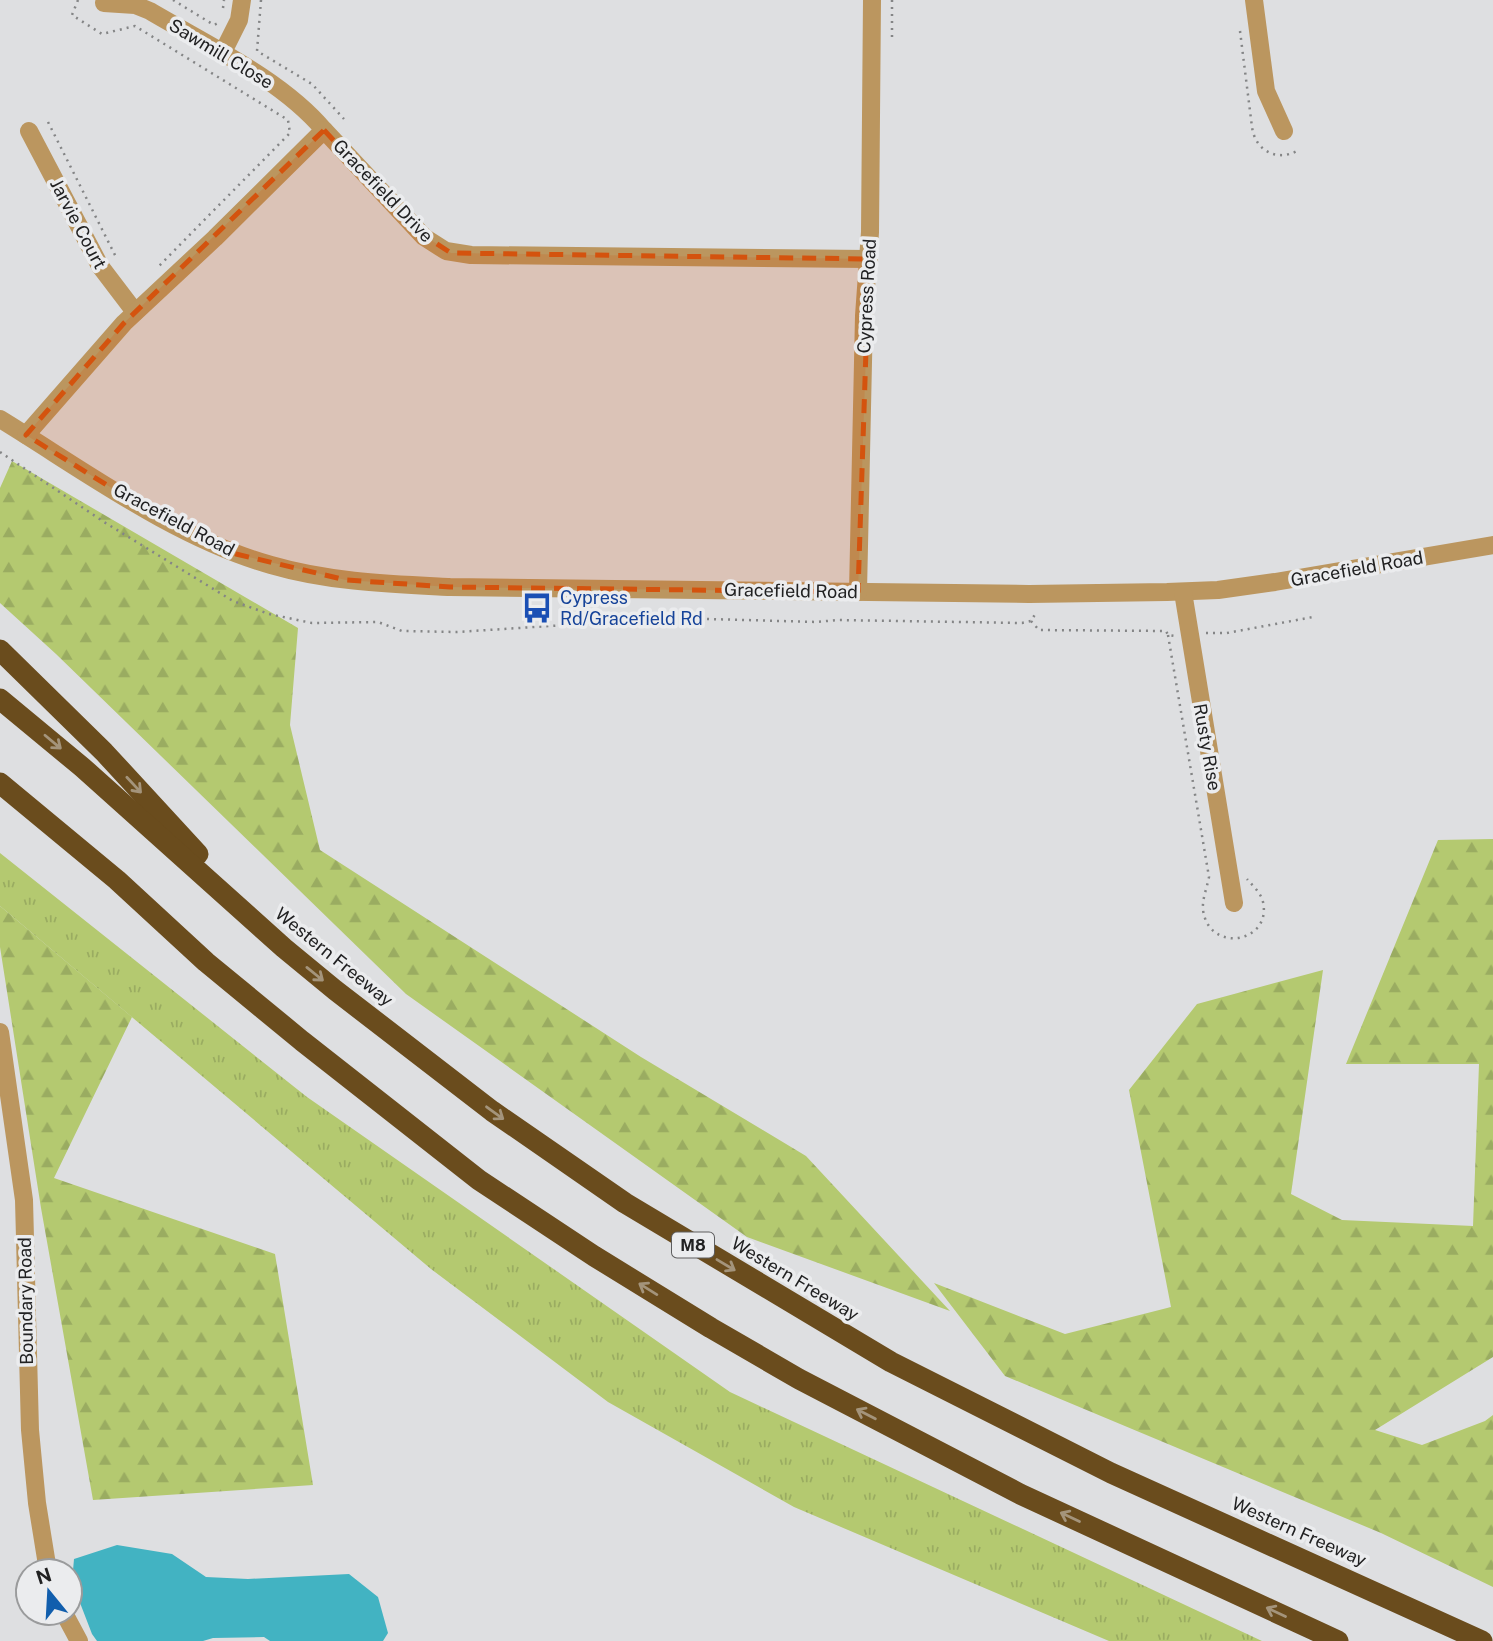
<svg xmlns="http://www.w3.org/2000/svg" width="1493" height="1641" viewBox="0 0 1493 1641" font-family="'Public Sans',sans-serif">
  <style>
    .grass { fill: url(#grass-tufts) }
    .forest { fill: url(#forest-firs) }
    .water { fill: #42b3c2 }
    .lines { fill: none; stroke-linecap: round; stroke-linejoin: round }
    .path { stroke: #848586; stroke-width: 2.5; stroke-dasharray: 2 5; stroke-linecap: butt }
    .minor { stroke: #bb965f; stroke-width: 18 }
    .motorway { stroke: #6a4c1d; stroke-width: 21 }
    .oneway { stroke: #a4947b }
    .marked { fill: #d4530e; fill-opacity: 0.2; stroke: #d4530e; stroke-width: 5; stroke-dasharray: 14 9; stroke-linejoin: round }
    .labels { text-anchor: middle; stroke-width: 7; stroke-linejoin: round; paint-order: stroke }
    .shield { fill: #ebecee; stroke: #5e5e5f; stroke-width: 2 }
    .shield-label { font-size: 16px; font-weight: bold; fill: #212122 }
    .street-label { font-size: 18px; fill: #212122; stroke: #ebecee }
    .transit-label { font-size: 18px; fill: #164399; stroke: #ebecee; text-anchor: start }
  </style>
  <defs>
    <pattern id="grass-tufts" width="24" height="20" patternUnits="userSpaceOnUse" patternTransform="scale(1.75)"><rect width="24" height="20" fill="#b4c970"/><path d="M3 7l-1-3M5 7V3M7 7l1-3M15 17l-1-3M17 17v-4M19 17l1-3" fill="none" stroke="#9aac61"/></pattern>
    <pattern id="forest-firs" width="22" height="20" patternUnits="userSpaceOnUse" patternTransform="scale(1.75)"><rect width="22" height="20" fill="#b4c970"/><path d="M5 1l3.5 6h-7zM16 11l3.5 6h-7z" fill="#9aac61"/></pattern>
  </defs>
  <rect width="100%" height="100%" fill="#dedfe1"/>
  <polygon class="grass" points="0,853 307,1097 730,1392 1262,1641 1109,1641 794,1507 608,1402 431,1269 0,906"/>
  <g class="forest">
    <polygon points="12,461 298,628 290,725 320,850 641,1057 806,1156 950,1311 747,1237 406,994 56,654 0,603 0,488"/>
    <polygon points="1493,839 1493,1357 1375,1430 1422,1445 1485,1421 1493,1415 1493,1587 1381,1533 1005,1376 934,1283 1065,1334 1171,1307 1129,1090 1197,1004 1323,970 1291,1194 1342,1220 1473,1226 1479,1064 1346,1064 1438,840"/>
    <polygon points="0,906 132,1017 54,1178 275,1254 313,1485 93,1500 41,1208 0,947"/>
  </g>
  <polygon class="water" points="117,1545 172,1554 206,1577 248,1579 349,1574 378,1597 388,1633 383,1641 270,1641 264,1637 213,1638 203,1641 97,1641 92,1634 72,1582 74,1559"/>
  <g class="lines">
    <g class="path">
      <polyline points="78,0 72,15 102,34 135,26 288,120 290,133 159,266"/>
      <polyline points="173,0 214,25 218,23"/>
      <polyline points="261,0 257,51 312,84 344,119"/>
      <polyline points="892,0 892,42"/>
      <polyline points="223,8 224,0"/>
      <path d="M1240,31L1252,127C1255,150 1276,162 1297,151"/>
      <polyline points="48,122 117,259"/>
      <polyline points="0,452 104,522 233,601 269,614 312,623 378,622 402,631 457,632 673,618 817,622 837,620 1022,623 1031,621 1037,611"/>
      <polyline points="1031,621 1039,630 1166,631 1168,635 1175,636"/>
      <polyline points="1206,633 1227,633 1313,617"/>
      <path d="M1168,635L1209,877C1207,888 1202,899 1203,910C1209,954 1272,943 1263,902C1261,893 1253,886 1247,879"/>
    </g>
    <g class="minor">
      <polyline points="1254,0 1266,91 1284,131"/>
      <path d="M104,3L135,5L150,11C207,45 281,79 324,130"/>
      <polyline points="222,54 239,20 242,0"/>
      <polyline points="29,131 100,266 135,312"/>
      <path d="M0,419C85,471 175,538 271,565C329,582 390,584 450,587L1029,594L1167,592L1218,590L1275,582L1493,545"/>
      <polyline points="26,435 124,323 215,238 324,130 424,237 446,251 471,255 869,259"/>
      <polyline points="858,592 864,316 870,232 872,0"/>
      <polyline points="1183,592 1234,903"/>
      <polyline points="0,1032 24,1200 30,1430 37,1503 48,1571"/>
      <polyline points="64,1613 79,1641"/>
    </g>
    <g class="motorway">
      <polyline points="0,650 104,752 198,854"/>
      <polyline points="0,699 82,767 284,948 335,990 492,1111 625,1203 891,1362 1111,1473 1482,1641"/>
      <polyline points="0,783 117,880 206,962 302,1041 479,1180 594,1256 711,1328 799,1379 1020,1494 1338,1641"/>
    </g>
  </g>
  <defs><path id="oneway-shaft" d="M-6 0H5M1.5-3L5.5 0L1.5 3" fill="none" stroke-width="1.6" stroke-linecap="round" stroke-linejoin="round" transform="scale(1.75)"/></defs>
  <g class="oneway">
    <use href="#oneway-shaft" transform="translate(53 742) rotate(40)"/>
    <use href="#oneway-shaft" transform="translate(134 785) rotate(47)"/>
    <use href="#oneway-shaft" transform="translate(315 974) rotate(39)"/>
    <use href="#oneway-shaft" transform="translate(495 1113) rotate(36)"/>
    <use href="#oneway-shaft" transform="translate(726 1265) rotate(31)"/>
    <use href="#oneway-shaft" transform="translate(648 1289) rotate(-148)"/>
    <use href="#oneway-shaft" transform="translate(866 1414) rotate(-153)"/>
    <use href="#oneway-shaft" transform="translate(1070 1517) rotate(-155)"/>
    <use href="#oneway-shaft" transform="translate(1276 1612) rotate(-155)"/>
  </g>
  <path class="marked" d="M324,130L417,231L451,253L869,259L858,592L450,587L346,580L236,554L136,503L26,435L124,323Z"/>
  <defs>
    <g id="bus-bare" transform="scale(2.415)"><path d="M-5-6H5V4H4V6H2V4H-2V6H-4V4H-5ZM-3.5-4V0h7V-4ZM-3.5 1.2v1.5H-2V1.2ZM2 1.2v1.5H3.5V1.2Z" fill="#1a4fb4" stroke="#ebecee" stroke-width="2.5" paint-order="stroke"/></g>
  </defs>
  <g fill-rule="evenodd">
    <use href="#bus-bare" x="537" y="608"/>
  </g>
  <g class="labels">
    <rect class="shield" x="672" y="1232.5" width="42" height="25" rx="5"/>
    <g class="shield-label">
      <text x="693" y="1251">M8</text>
    </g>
    <g class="street-label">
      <text transform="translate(221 54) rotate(31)" y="6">Sawmill Close</text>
      <text transform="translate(383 191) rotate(46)" y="6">Gracefield Drive</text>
      <text transform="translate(78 224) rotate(62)" y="6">Jarvie Court</text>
      <text transform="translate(867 296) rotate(-87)" y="6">Cypress Road</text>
      <text transform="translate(174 520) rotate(28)" y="6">Gracefield Road</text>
      <text transform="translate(1357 569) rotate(-10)" y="6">Gracefield Road</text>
      <text transform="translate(791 591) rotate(1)" y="6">Gracefield Road</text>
      <text transform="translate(1207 747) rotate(80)" y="6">Rusty Rise</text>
      <text transform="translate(334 957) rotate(39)" y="6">Western Freeway</text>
      <text transform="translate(795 1279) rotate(31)" y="6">Western Freeway</text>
      <text transform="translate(26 1301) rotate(-91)" y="6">Boundary Road</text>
      <text transform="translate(1299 1532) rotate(24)" y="6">Western Freeway</text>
    </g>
    <g class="transit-label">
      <text x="560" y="604">Cypress<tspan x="560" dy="21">Rd/Gracefield Rd</tspan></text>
    </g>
  </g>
  <g transform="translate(49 1592) rotate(342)"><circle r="33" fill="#ebecee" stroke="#9a9b9c" stroke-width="2"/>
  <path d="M0-5L12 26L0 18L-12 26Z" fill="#115ead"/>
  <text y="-10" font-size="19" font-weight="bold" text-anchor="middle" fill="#212122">N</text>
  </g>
</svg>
